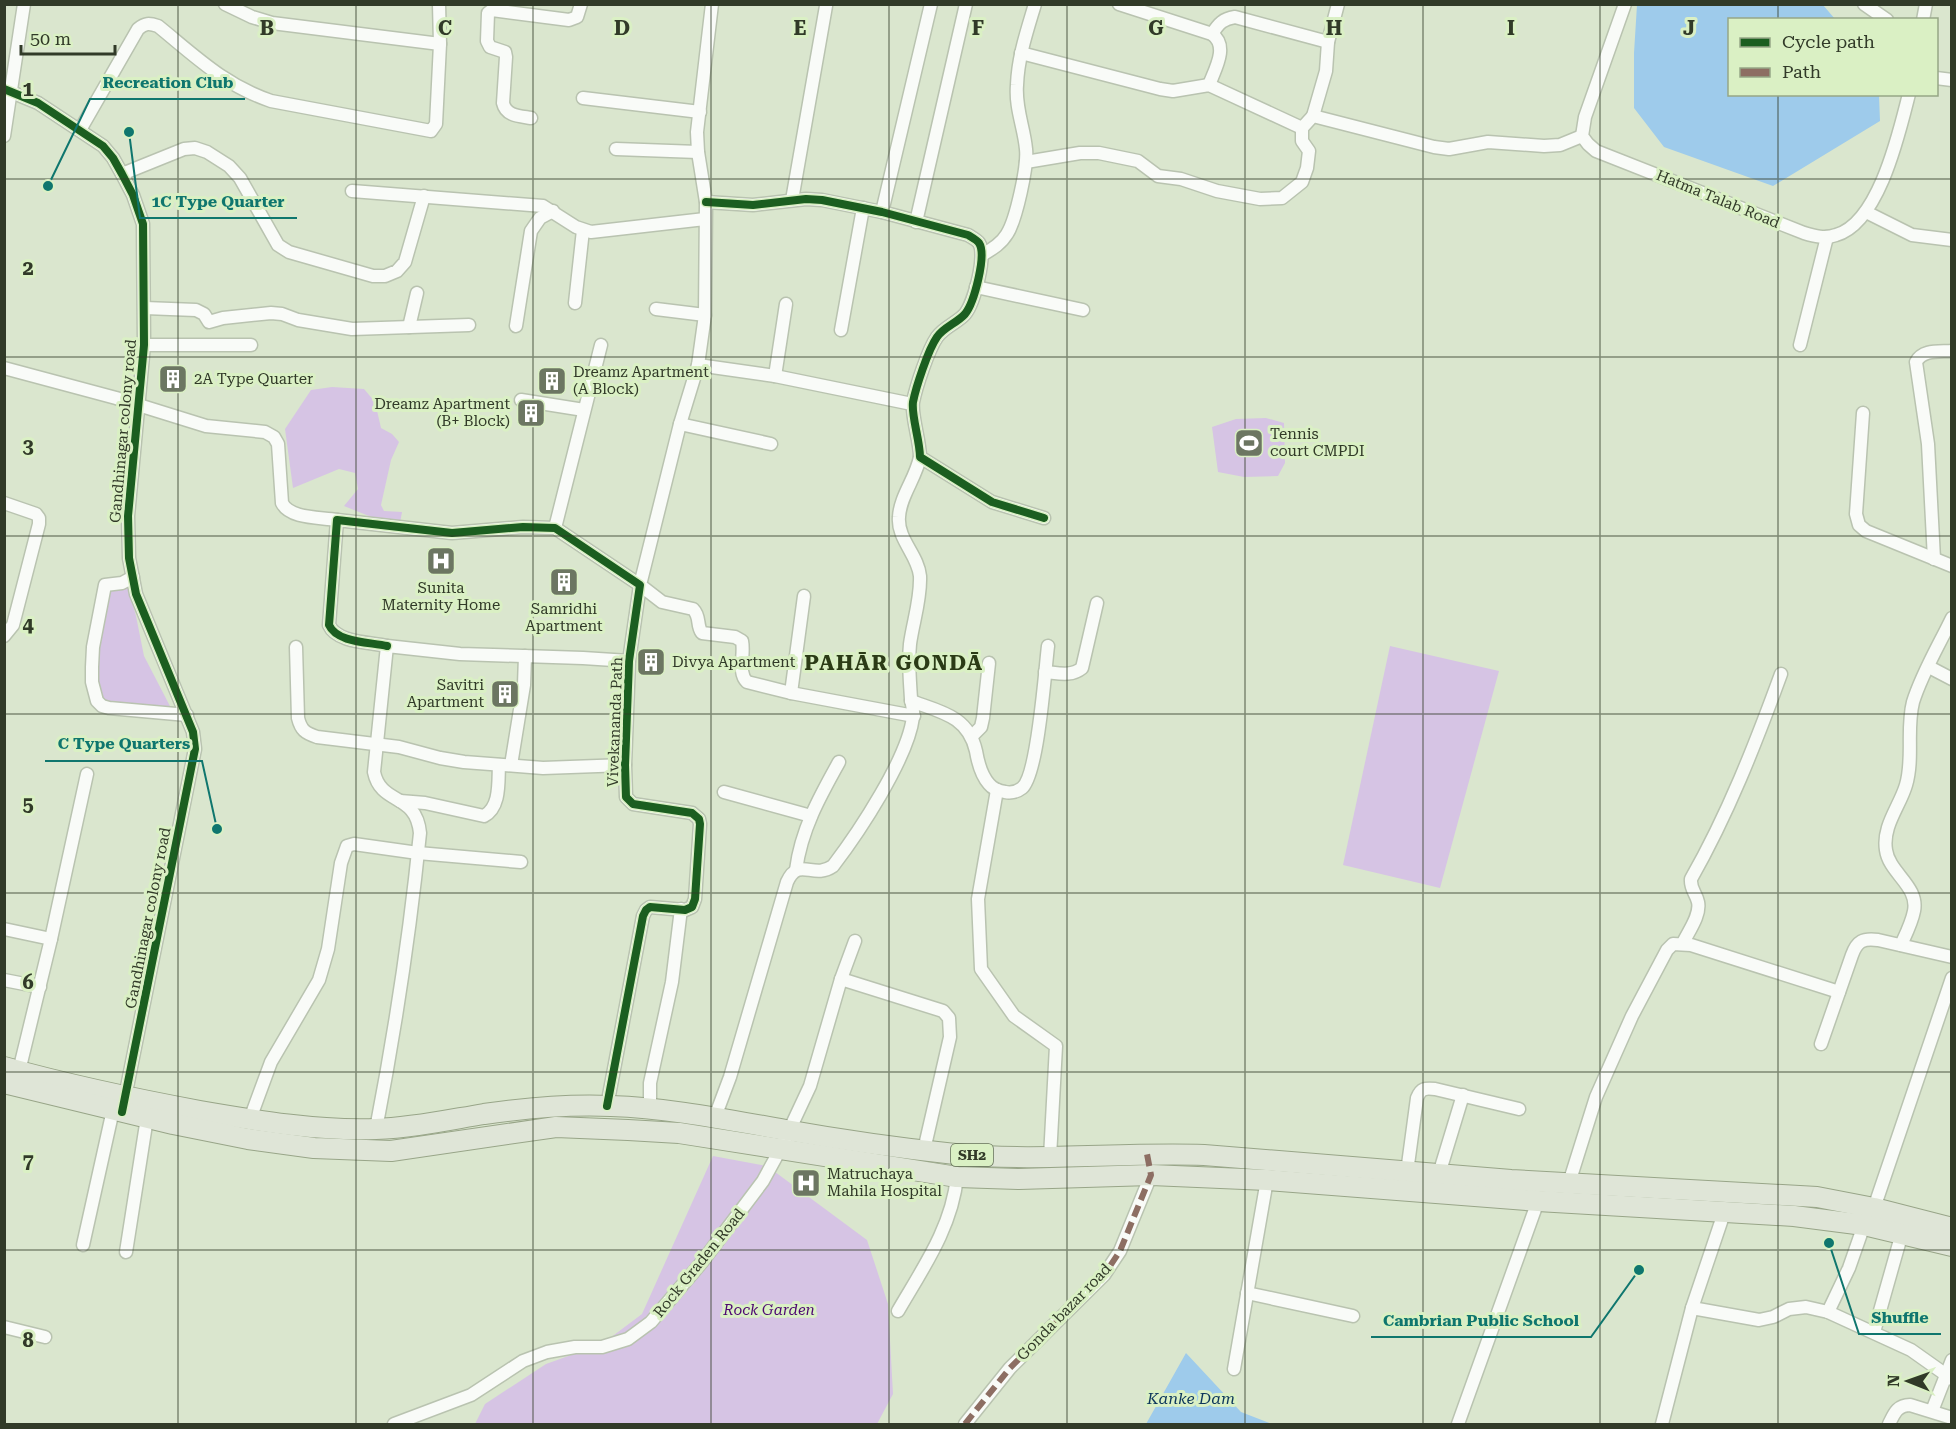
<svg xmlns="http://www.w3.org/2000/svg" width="1956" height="1429" viewBox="0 0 1956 1429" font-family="'Roboto Serif',serif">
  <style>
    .green { fill: #d6c4e4 }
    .water { fill: #9ecbeb }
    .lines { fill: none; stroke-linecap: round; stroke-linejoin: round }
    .street-casing { stroke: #b9c3b0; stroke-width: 15 }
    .primary-casing { stroke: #98a588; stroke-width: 22 }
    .street { stroke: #f9fbf8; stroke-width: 12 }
    .primary { stroke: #dfe5d7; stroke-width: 20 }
    .quiet { stroke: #8d6e63; stroke-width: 6; stroke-dasharray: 12 6; stroke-linecap: butt }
    .cycleway-casing { stroke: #daf0c4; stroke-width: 11 }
    .cycleway { stroke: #1b5e20; stroke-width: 8 }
    .grid { fill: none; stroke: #313a28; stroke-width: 1.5; stroke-opacity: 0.55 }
    .labels { text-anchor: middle; stroke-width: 6; stroke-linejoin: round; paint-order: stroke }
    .shield { fill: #daf0c4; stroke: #647157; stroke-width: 1.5 }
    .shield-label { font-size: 14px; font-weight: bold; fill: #313a28 }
    .street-label { font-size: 15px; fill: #313a28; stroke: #daf0c4 }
    .poi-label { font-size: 15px; fill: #313a28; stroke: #daf0c4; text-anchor: start }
    .park-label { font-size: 15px; font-style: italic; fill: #4d0771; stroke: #daf0c4 }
    .water-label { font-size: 16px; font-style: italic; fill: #0c365b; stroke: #daf0c4 }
    .district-label { font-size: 21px; font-weight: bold; letter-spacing: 1.5px; fill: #2b3b16; stroke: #daf0c4 }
    .grid-label { font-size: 20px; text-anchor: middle; font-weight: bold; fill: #313a28; stroke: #daf0c4; stroke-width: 6; stroke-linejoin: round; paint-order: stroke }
    .leader { fill: none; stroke: #0f766e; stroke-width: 2 }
    .callout-dot { fill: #0f766e; stroke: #daf0c4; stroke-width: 2 }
    .callout-label { font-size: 16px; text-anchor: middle; font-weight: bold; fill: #0f766e; stroke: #daf0c4; stroke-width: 6; stroke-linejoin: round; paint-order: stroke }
  </style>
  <rect width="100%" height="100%" fill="#dae6ce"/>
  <g class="green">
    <polygon points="332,387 364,389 375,402 381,428 392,434 399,442 391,460 381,505 384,511 402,512 399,528 344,506 358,489 355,473 339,469 293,488 285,429 311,390"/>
    <polygon points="1266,418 1284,423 1285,463 1278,476 1244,477 1218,472 1212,427 1236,419"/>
    <polygon points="128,587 136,616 144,656 173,712 107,705 99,689 98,647 110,589"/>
    <polygon points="1390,646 1499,671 1440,888 1343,865"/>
    <polygon points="713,1156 767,1166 867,1240 888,1304 893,1394 877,1424 475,1424 485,1404 546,1364 602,1344 642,1314"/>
  </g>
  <g class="water">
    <polygon points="1637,5 1823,5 1835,19 1730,20 1730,94 1879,95 1880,121 1773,186 1664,147 1634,108 1634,53"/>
    <polygon points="1186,1353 1241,1412 1272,1424 1146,1424"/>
  </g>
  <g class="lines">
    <g class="street-casing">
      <g id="street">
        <polyline points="225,4 252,17 272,23 440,44"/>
        <path d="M712,4L697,132L698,152L706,202L705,315L698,365L680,424L640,585L662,602L693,609C701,617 696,625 702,633L735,637L742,641C745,655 737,672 747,682L791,693L914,716"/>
        <path d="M1119,4L1212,34C1229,46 1215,69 1209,85"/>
        <path d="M1625,4L1585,117L1582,136L1588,144L1596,151L1804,233C1814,236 1825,239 1836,235C1879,223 1899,133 1909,94"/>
        <polyline points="1864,4 1887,20"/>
        <polyline points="1923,20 1926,4"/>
        <path d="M1212,34C1219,23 1223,19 1235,17L1328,42"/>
        <polyline points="1021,53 1160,89 1173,91 1209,85 1302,128"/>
        <polyline points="1936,78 1952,80"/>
        <polyline points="4,89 38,103 103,146 113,158 122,174 133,195 143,224 144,345 128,516 129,558 136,594 193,732 195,749 124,1102"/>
        <polyline points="583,98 700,112"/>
        <polyline points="1313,116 1326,71 1328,42 1338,4"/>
        <path d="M531,118C519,116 506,116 503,103L506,57L505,52L490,47L487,41L488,13L492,10L569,20L577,17L581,4"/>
        <path d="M80,130L138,29C145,23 149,23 158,26C195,56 224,85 271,101L431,131L436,124L440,44L439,4"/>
        <polyline points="4,136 24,4"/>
        <polyline points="616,149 698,152"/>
        <polyline points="1026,162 1080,153 1099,153 1138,161 1158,176 1181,179 1217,191 1260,199 1282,198 1302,182 1307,168 1309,151 1302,141 1302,128 1313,116 1434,147 1449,149 1488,142 1544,146 1560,145 1582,136"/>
        <polyline points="122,174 184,149 195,148 207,152 229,166 240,178 278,245 289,252 373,276 385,276 397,271 405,262 424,196"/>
        <polyline points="352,191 543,206 576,227 591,232 705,219"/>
        <polyline points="792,200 826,6"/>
        <path d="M706,202L753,205L806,199L822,200L882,212L968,235C971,237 977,240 979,243C987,255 974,303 965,314C957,323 944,327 937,337C928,350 916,387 913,402C911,415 920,441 920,457L992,502L1044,518"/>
        <polyline points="882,212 931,4"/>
        <polyline points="1866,212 1912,235 1952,240"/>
        <polyline points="916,222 966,4"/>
        <path d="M982,255C992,249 1001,244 1007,234C1016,220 1028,166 1026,149C1024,127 1015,108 1017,85C1018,57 1027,31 1035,4"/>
        <polyline points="976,287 1083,310"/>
        <polyline points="575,303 583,230"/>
        <polyline points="145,308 196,310 204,314 209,322 223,318 271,313 282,314 298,320 352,329 469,325"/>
        <polyline points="656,309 705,315"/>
        <polyline points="516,326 531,231 540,218 553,211"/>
        <polyline points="409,327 417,293"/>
        <polyline points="841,330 863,208"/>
        <polyline points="144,345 251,345"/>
        <polyline points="1800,345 1827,237"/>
        <polyline points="698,365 775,376 912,404"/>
        <path d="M4,368L116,398L206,426L265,432L274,437L278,444L282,503C290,519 320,517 337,520"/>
        <polyline points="775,376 786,304"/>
        <polyline points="521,400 584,410"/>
        <polyline points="1863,413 1856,514 1859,525 1866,531 1952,566"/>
        <polyline points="680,424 771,444"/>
        <polyline points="4,503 36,514 39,518 39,524 13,625 4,636"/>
        <polyline points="555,528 601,345"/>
        <path d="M1934,559L1928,444L1916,362C1923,349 1939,352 1952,351"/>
        <polyline points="133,577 122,583 105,585 93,647 92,667 92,682 97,701 102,706 109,708 187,715"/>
        <path d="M387,646C370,642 337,643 329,625L337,520L452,533L523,527L555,528L640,585L629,661L625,765L626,797L633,804L692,813L699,819L700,824L695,899L692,907L685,910L650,907L646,910L643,916L607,1106"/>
        <path d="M296,647L298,718C301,730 305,733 317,737L399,747L440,758L464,762L543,768L625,765"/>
        <polyline points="1929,667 1952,679"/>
        <path d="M1045,672C1058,673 1071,677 1082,668L1097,603"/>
        <polyline points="791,693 804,596"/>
        <path d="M911,701C941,712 968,716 976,751C978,763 981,775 989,784C993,789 999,791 1005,792C1010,793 1017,792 1022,788C1038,775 1045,670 1048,646"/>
        <polyline points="972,736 981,727 983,718 989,663"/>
        <polyline points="511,765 524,685 525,656"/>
        <polyline points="997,790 978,899 981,969 1014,1016 1056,1046 1050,1157"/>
        <polyline points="724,792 811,816"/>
        <path d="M400,801L425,803L484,816C501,807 498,781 499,765"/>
        <path d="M796,870C801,830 820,796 839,762"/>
        <polyline points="4,929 51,939"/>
        <path d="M1683,943C1688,932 1701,915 1698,902C1696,893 1690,889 1691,879C1728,814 1755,745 1781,674"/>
        <path d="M1901,945C1906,934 1912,922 1914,911C1919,886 1889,873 1886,850C1882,826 1900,806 1906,785C1914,758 1906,729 1913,702C1922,673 1939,645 1952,618"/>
        <polyline points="841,979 943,1011 949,1018 950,1037 924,1150"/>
        <polyline points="4,980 40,987"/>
        <path d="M1821,1044L1852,955C1857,941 1863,938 1878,940L1952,957"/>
        <polyline points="19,1071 51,939 87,774"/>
        <polyline points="650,1108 650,1083 672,982 681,909"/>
        <path d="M715,1117L730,1077L787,882C799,856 813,880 833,866C859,832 908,758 913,717C914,712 912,705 911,699C910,681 908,663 910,644C913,622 921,599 920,576C918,555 897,539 899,517C900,496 916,478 920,457"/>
        <polyline points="250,1119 271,1062 319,980 328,949 341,863 347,846 354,844 418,853 521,862"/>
        <path d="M376,1129C395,1031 410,933 420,833C416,792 381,806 374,772L387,646L460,654L583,658L629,661"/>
        <path d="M1407,1172L1417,1098C1421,1088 1425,1088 1435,1089L1519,1109"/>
        <polyline points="1439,1174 1463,1095"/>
        <polyline points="1569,1183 1596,1097 1632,1016 1667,950 1673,944 1691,945 1839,992"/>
        <polyline points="1874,1208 1952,978"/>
        <polyline points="83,1245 113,1110"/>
        <polyline points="126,1252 147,1118"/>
        <polyline points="1247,1293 1353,1316"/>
        <polyline points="1692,1308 1759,1320 1773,1317 1789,1309 1806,1307 1828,1312 1911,1350 1952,1379"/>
        <path d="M898,1311C923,1268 952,1227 957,1177"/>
        <polyline points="1828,1312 1849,1268 1864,1225"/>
        <polyline points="4,1327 45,1337"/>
        <polyline points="1874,1332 1902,1233"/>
        <polyline points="1234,1369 1267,1180"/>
        <polyline points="1932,1411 1952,1360"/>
        <polyline points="394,1424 471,1395 523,1361 547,1352 575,1347 602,1347 628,1339 651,1322 702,1262 763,1181 781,1148 810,1086 841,979 855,941"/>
        <polyline points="965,1424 1010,1368 1104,1275 1120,1251 1151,1175 1150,1171"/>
        <polyline points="1458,1424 1538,1201"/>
        <polyline points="1662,1424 1692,1308 1724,1213"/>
        <path d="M1889,1424C1894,1414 1897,1405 1910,1405L1952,1418"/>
      </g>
    </g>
    <g class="primary-casing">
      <g id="primary">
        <path d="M4,1067C69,1085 135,1099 200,1111C258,1121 317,1131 376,1129C412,1128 448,1120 484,1114C526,1108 569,1104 611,1106C671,1108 728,1120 786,1130C842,1140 898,1148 955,1154C1038,1162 1121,1152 1204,1155L1511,1180L1817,1197L1874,1208L1952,1228"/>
        <polyline points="4,1083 173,1124 248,1139 314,1148 391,1151 556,1127 628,1130 679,1133 957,1177 1019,1179 1151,1175 1267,1180 1538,1201 1794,1216 1864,1225 1952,1246"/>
      </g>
    </g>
    <use href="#street" class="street"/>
    <use href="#primary" class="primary"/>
    <polyline class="quiet" points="965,1424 1010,1368 1104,1275 1120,1251 1151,1175 1147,1154"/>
    <g class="cycleway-casing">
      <g id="cycleway">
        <polyline points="4,89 38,103 103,146 113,158 122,174 133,195 143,224 144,345 128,516 129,558 136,594 193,732 195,749 122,1112"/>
        <path d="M706,202L753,205L806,199L822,200L882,212L968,235C971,237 977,240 979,243C987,255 974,303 965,314C957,323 944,327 937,337C928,350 916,387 913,402C911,415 920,441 920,457L992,502L1044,518"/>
        <path d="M387,646C370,642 337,643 329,625L337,520L452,533L523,527L555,528L640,585L629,661L625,765L626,797L633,804L692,813L699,819L700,824L695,899L692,907L685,910L650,907L646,910L643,916L607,1106"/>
      </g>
    </g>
    <use href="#cycleway" class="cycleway"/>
  </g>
  <path class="grid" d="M178,4V1424M356,4V1424M533,4V1424M711,4V1424M889,4V1424M1067,4V1424M1245,4V1424M1423,4V1424M1600,4V1424M1778,4V20M1778,94V1424M4,179H1952M4,357H1952M4,536H1952M4,714H1952M4,893H1952M4,1072H1952M4,1250H1952"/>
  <defs>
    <g id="building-square" transform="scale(1.5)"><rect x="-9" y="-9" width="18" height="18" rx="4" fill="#6c7662" stroke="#daf0c4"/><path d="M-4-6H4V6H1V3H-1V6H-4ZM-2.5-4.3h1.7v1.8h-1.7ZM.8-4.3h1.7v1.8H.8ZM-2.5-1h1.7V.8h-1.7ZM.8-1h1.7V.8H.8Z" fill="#fff"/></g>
    <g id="stadium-square" transform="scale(1.5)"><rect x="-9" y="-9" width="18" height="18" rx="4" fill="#6c7662" stroke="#daf0c4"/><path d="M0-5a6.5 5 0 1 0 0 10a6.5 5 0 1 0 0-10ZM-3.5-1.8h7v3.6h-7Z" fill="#fff"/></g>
    <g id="hospital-square" transform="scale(1.5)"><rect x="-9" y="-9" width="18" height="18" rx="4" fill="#6c7662" stroke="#daf0c4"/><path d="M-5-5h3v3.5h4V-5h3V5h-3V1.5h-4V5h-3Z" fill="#fff"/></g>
  </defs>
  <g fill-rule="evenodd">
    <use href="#building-square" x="173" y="379"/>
    <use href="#building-square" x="552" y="381"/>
    <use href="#building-square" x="531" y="413"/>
    <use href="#stadium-square" x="1249" y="443"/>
    <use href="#hospital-square" x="441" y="561"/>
    <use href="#building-square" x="564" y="582"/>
    <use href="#building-square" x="651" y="662"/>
    <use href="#building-square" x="505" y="694"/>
    <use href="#hospital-square" x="806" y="1183"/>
  </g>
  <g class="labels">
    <rect class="shield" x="951" y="1144" width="42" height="22" rx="4.5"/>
    <g class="shield-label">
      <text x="972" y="1160">SH2</text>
    </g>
    <g class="street-label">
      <text transform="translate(1718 199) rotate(22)" y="5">Hatma Talab Road</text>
      <text transform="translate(123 431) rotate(-85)" y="5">Gandhinagar colony road</text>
      <text transform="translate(615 722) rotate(-88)" y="5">Vivekananda Path</text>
      <text transform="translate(148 918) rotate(-79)" y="5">Gandhinagar colony road</text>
      <text transform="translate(699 1263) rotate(-51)" y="5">Rock Graden Road</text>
      <text transform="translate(1064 1312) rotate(-46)" y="5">Gonda bazar road</text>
    </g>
    <g class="poi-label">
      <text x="573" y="377">Dreamz Apartment<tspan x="573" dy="17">(A Block)</tspan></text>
      <text x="194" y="384">2A Type Quarter</text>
      <text x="510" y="409" text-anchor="end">Dreamz Apartment<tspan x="510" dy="17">(B+ Block)</tspan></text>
      <text x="1270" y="439">Tennis<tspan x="1270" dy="17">court CMPDI</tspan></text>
      <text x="441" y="593" text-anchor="middle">Sunita<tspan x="441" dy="17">Maternity Home</tspan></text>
      <text x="564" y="614" text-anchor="middle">Samridhi<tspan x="564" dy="17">Apartment</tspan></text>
      <text x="672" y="667">Divya Apartment</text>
      <text x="484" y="690" text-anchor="end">Savitri<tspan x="484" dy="17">Apartment</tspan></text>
      <text x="827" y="1179">Matruchaya<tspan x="827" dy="17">Mahila Hospital</tspan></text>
    </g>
    <g class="park-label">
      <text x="769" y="1315">Rock Garden</text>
    </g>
    <g class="water-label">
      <text x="1191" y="1404">Kanke Dam</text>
    </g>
    <g class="district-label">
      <text x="894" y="670">PAHĀR GONDĀ</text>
    </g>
  </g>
  <g class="grid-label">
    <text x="267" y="35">B</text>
    <text x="445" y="35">C</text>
    <text x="622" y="35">D</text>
    <text x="800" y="35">E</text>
    <text x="978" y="35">F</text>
    <text x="1156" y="35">G</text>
    <text x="1334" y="35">H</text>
    <text x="1511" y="35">I</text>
    <text x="1689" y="35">J</text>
    <text x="28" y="96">1</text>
    <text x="28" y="275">2</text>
    <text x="28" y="453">3</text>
    <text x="28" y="632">4</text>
    <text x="28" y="811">5</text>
    <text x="28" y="989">6</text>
    <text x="28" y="1168">7</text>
    <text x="28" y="1347">8</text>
  </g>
  <path class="leader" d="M48 186L90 99H245M129 132L140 218H297M217 829L202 761H45M1829 1243L1859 1334H1941M1639 1270L1591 1337H1371"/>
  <g class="callout-dot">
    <circle cx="48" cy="186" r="6"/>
    <circle cx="129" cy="132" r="6"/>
    <circle cx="217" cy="829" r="6"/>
    <circle cx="1829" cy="1243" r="6"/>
    <circle cx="1639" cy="1270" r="6"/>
  </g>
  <g class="callout-label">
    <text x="168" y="88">Recreation Club</text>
    <text x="218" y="207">1C Type Quarter</text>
    <text x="124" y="749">C Type Quarters</text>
    <text x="1900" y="1323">Shuffle</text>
    <text x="1481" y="1326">Cambrian Public School</text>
  </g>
  <rect width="1956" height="1429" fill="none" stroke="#313a28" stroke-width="12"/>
  <rect x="1728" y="18" width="210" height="78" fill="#daf0c4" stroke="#96a786" stroke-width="1.5"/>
  <rect x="1740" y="38" width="30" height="9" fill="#1b5e20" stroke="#96a786" stroke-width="1.5"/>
  <text x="1782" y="48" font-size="18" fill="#313a28">Cycle path</text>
  <rect x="1740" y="68" width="30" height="9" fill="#8d6e63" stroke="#96a786" stroke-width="1.5"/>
  <text x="1782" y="78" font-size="18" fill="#313a28">Path</text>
  <g transform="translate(1908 1381) rotate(271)" stroke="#daf0c4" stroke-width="4.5" paint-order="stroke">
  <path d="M0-4.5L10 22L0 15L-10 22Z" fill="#313a28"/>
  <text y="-9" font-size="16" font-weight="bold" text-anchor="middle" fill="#313a28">N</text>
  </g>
  <path d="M21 45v9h94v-9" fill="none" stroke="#313a28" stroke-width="3"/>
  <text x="30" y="45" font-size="18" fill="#313a28" stroke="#daf0c4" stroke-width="4.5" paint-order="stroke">50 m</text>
</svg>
